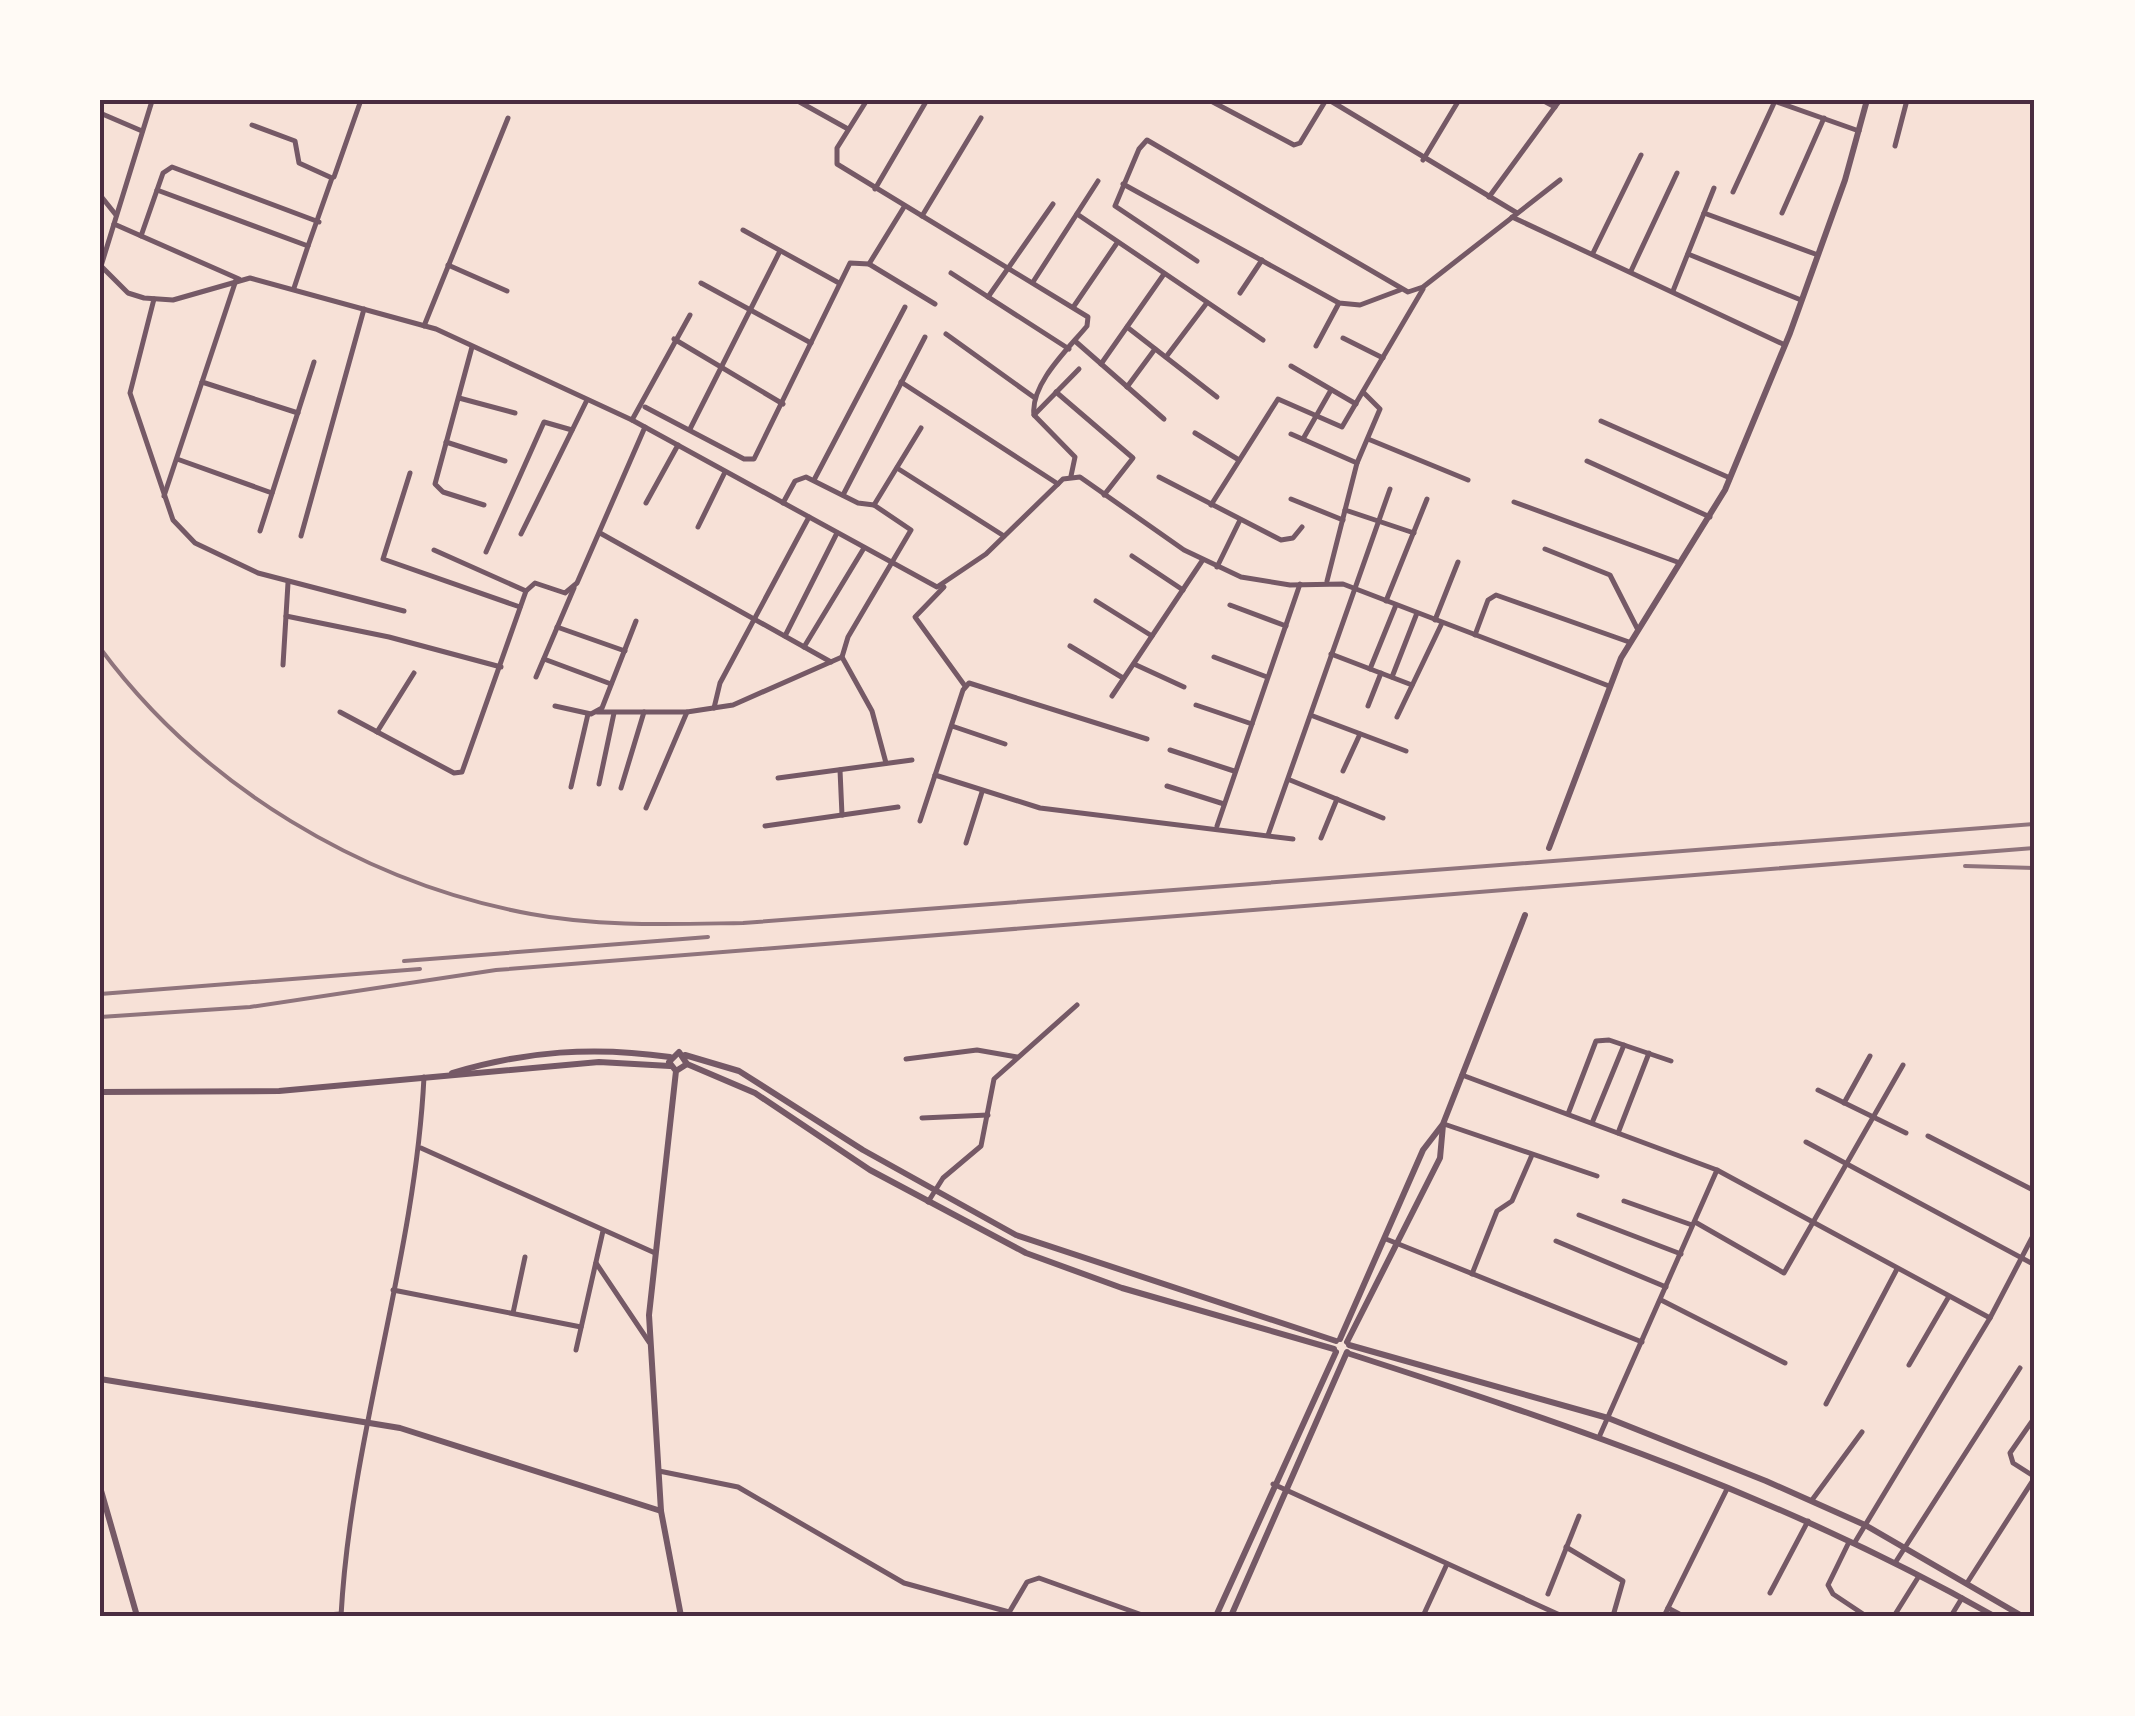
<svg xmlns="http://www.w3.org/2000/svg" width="2135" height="1716" viewBox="0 0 2135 1716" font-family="'Zilla Slab',serif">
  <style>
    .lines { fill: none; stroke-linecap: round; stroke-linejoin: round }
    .minor { stroke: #755966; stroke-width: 5 }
    .tertiary { stroke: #755966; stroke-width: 6 }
    .rail { stroke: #8f747c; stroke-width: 4 }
    .neatline { fill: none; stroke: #4a2c40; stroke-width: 4 }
  </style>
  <rect width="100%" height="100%" fill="#f7e1d7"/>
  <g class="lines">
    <g class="minor">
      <polyline points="796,100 848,129"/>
      <path d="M867,100L837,148V164L1088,317L1087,326C1069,348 1030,384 1034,415L1075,457L1071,476"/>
      <polyline points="1209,100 1294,145 1300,143 1326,100"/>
      <polyline points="1329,100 1517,213"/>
      <polyline points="1542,100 1555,107"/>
      <polyline points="1771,100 1859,131"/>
      <polyline points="100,113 142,131"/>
      <polyline points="1895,146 1907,100"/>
      <polyline points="1423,160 1459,100"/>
      <polyline points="334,177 361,100"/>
      <polyline points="1123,184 1339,303 1360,305 1400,290"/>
      <polyline points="875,189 927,100"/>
      <polyline points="157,190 308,246 332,178 299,163 295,141 252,125"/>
      <polyline points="1733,192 1775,101"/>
      <polyline points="100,195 116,215"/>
      <polyline points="1489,197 1560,100"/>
      <polyline points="1704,213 1818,255"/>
      <polyline points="1782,213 1824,118"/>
      <polyline points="1077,214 1263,340"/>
      <polyline points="922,216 981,118"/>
      <polyline points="1512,217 1785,345"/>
      <polyline points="114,224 239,279"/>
      <polyline points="743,230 839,283"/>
      <polyline points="141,236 163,173 172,167 319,222"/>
      <polyline points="1593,253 1641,155"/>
      <polyline points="1688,254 1801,300"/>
      <polyline points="1197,261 1115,206 1139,149 1147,140 1408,292 1423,287 1560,180"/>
      <polyline points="869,264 904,207"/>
      <polyline points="100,265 128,293 144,298 173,300 250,278 436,329 632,420 937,587 986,554 1063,479 1080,477 1184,550 1241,577 1290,585 1343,584 1609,686"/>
      <polyline points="448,265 507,291"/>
      <polyline points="101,266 152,101"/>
      <polyline points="1631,271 1677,173"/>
      <polyline points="951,273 1069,349"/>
      <polyline points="1033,282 1098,181"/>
      <polyline points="701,283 811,343"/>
      <polyline points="294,288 308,246"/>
      <polyline points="1673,291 1714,188"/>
      <polyline points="1240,293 1262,260"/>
      <polyline points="988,297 1053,204"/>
      <polyline points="154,299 130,393 173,520 195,543 258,573 404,611"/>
      <polyline points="1074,306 1117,243"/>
      <polyline points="424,326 508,118"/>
      <polyline points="1127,327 1217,397"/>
      <polyline points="946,334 1035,398"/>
      <polyline points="1343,338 1383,358"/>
      <polyline points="674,339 783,404"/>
      <polyline points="1075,341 1164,419"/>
      <polyline points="1316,346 1339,303"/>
      <polyline points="472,347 435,484 443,492 484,505"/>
      <polyline points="1166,357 1206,304"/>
      <polyline points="1101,364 1164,274"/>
      <polyline points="1291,366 1356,404"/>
      <polyline points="202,382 298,413"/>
      <polyline points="901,382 1058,484"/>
      <polyline points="1127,387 1155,349"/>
      <polyline points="1056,392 1133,458 1104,495"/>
      <polyline points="459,398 515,413"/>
      <polyline points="645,407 744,459 754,459 850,263 869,264 935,304"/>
      <polyline points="1034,415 1079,369"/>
      <polyline points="632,420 690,315"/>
      <polyline points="1601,421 1730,478"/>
      <polyline points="690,429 780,251"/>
      <polyline points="1195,433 1239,460"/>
      <polyline points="1291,434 1357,463"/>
      <polyline points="1303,439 1331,390"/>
      <polyline points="1368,439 1468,480"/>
      <polyline points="446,442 505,461"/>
      <polyline points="177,459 272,493"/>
      <polyline points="1587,461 1710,517"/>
      <polyline points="897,468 1004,536"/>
      <polyline points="410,473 383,559 520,607"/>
      <polyline points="1159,477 1281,540 1293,538 1302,527"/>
      <polyline points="814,480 905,307"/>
      <polyline points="843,495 925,337"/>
      <polyline points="164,496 236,280"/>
      <polyline points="1291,499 1343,520"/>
      <polyline points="1514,502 1680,563"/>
      <polyline points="646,503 678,445"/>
      <polyline points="783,503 795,481 806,477 858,503 874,505 911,530 848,637 842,657 872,711 886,763"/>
      <polyline points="874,505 921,428"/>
      <polyline points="1211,505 1278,399 1342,427 1423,289"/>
      <polyline points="1345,510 1414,533"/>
      <polyline points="698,527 725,472"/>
      <polyline points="260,531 314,362"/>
      <polyline points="600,533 831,662"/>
      <polyline points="521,534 587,400"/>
      <polyline points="301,536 364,309"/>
      <polyline points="1545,549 1610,575 1637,628"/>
      <polyline points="434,550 526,591"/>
      <polyline points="486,552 544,422 572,430"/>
      <polyline points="1132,556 1183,590"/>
      <polyline points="1217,567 1240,520"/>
      <polyline points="1327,581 1357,463 1380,409 1363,392"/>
      <polyline points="944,587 915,617 965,686"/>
      <polyline points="1096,601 1152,636"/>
      <polyline points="1386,601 1427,499"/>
      <polyline points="1230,605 1286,626"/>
      <polyline points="286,616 389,637 501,667"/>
      <polyline points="1435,620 1458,562"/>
      <polyline points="557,627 625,651"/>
      <polyline points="1475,635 1488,600 1496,595 1629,642"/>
      <polyline points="785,636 837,533"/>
      <polyline points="1070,646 1123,678"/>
      <polyline points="804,647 864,548"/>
      <polyline points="1331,654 1412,685"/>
      <polyline points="1214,657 1267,677"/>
      <polyline points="544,659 611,684"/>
      <polyline points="1134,664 1184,687"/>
      <polyline points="283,665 288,583"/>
      <polyline points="1370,669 1396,605"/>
      <polyline points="536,677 574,588"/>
      <polyline points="1392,677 1417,613"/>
      <polyline points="1112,696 1202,561"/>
      <polyline points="1196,705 1252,724"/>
      <polyline points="555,706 591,714 602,708 636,621"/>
      <polyline points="1368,706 1381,673"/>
      <polyline points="714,708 720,683 809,517"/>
      <polyline points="340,712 454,773 462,772 526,591 535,583 565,593 577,583 645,427"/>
      <polyline points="597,712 687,712 733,705 842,657"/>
      <polyline points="1313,716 1406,751"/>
      <polyline points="1397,717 1442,623"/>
      <polyline points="952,726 1005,744"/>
      <polyline points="377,732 414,673"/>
      <polyline points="1170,750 1234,771"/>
      <polyline points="840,770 842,815"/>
      <polyline points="1343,771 1360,734"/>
      <polyline points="935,775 1040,808 1293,839"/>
      <polyline points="778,778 912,760"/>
      <polyline points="1290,780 1383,818"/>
      <polyline points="599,784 614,713"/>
      <polyline points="1167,786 1224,804"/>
      <polyline points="571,787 588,714"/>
      <polyline points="621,788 644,712"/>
      <polyline points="646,808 687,712"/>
      <polyline points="920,821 963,690 969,683 1147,739"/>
      <polyline points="765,826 898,807"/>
      <polyline points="1217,826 1300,584"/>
      <polyline points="1268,835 1390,489"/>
      <polyline points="1321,838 1337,799"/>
      <polyline points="966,843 982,792"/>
      <polyline points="906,1059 977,1050 1017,1057"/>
      <polyline points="1462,1075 1717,1170 1990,1318"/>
      <polyline points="1818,1090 1906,1133"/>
      <polyline points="1844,1103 1870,1056"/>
      <polyline points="1568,1114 1596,1041 1609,1040 1671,1061"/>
      <polyline points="922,1118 988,1115"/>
      <polyline points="1592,1123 1624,1045"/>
      <polyline points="1444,1124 1597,1176"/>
      <polyline points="1618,1133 1649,1053"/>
      <polyline points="1928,1136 2035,1191"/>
      <polyline points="1806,1142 2035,1265"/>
      <polyline points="421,1148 655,1253"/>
      <polyline points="1624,1201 1692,1225"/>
      <polyline points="928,1202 943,1178 981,1146 994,1079 1077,1005"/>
      <polyline points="1579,1215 1681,1254"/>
      <polyline points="1695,1222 1784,1273 1903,1065"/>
      <polyline points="1386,1239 1642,1342"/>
      <polyline points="1556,1241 1666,1287"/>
      <polyline points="596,1263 649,1342"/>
      <polyline points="1472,1274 1497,1211 1512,1201 1532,1155"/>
      <polyline points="393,1290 581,1327"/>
      <polyline points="1661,1300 1785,1363"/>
      <polyline points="513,1313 525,1257"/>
      <polyline points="576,1350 603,1231"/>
      <polyline points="1909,1365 1948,1298"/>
      <polyline points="1826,1404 1897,1269"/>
      <polyline points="2035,1417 2010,1453 2013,1463 2035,1477"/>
      <polyline points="1600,1435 1717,1170"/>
      <polyline points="659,1471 738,1487 904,1583 1009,1612"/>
      <polyline points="1273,1484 1562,1616"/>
      <polyline points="1812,1500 1862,1432"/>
      <polyline points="1849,1542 1828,1585 1833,1594 1866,1616"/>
      <polyline points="1855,1542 1990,1318 2035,1232"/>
      <polyline points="1566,1547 1623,1581 1613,1616"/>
      <polyline points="1895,1563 2020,1368"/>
      <polyline points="1967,1583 2035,1477"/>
      <polyline points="1770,1593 1808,1521"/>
      <polyline points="1548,1594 1579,1516"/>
      <polyline points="1668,1608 1683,1616"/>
      <polyline points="311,1616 341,1614"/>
      <path d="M341,1616C351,1434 415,1259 424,1077"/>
      <polyline points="1007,1616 1027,1582 1039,1578 1145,1616"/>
      <polyline points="1423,1616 1447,1564"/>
      <polyline points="1664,1616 1727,1489"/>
      <polyline points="1894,1616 1919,1576"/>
      <polyline points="1951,1616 1962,1598"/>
    </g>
    <g class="tertiary">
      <polyline points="1549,848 1621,658 1725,490 1790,333 1845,180 1867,100"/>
      <polyline points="685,1055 739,1071 863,1150 1016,1235 1336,1341"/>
      <polyline points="687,1064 755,1093 870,1170 1026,1253 1122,1288 1334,1349"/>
      <polyline points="676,1071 687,1064 679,1052 669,1062 676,1071 649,1315 661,1511 681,1616"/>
      <path d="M452,1073C525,1051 594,1046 670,1057"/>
      <polyline points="100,1092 279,1091 599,1062 670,1066"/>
      <polyline points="1340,1339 1423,1150 1443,1124 1525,915"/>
      <polyline points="1347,1342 1440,1158 1443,1125"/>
      <polyline points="1349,1345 1608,1418 1766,1481 1865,1525 2022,1616"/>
      <path d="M1347,1353C1573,1426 1786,1498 1994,1616"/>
      <polyline points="100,1379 400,1428 661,1511"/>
      <polyline points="100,1487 137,1616"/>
      <polyline points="1216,1616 1336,1352"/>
      <polyline points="1231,1616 1347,1352"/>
    </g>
    <g class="rail">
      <path d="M100,648C202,786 363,883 531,914C600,927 673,924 743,923L2035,824"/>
      <polyline points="1965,866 2035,868"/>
      <polyline points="404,961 708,937"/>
      <polyline points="100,994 420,969"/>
      <polyline points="100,1017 250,1007 496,970 2035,848"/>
    </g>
  </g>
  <rect width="2135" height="1716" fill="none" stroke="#fffaf5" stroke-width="205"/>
  <rect x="102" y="102" width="1930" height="1512" class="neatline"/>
</svg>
